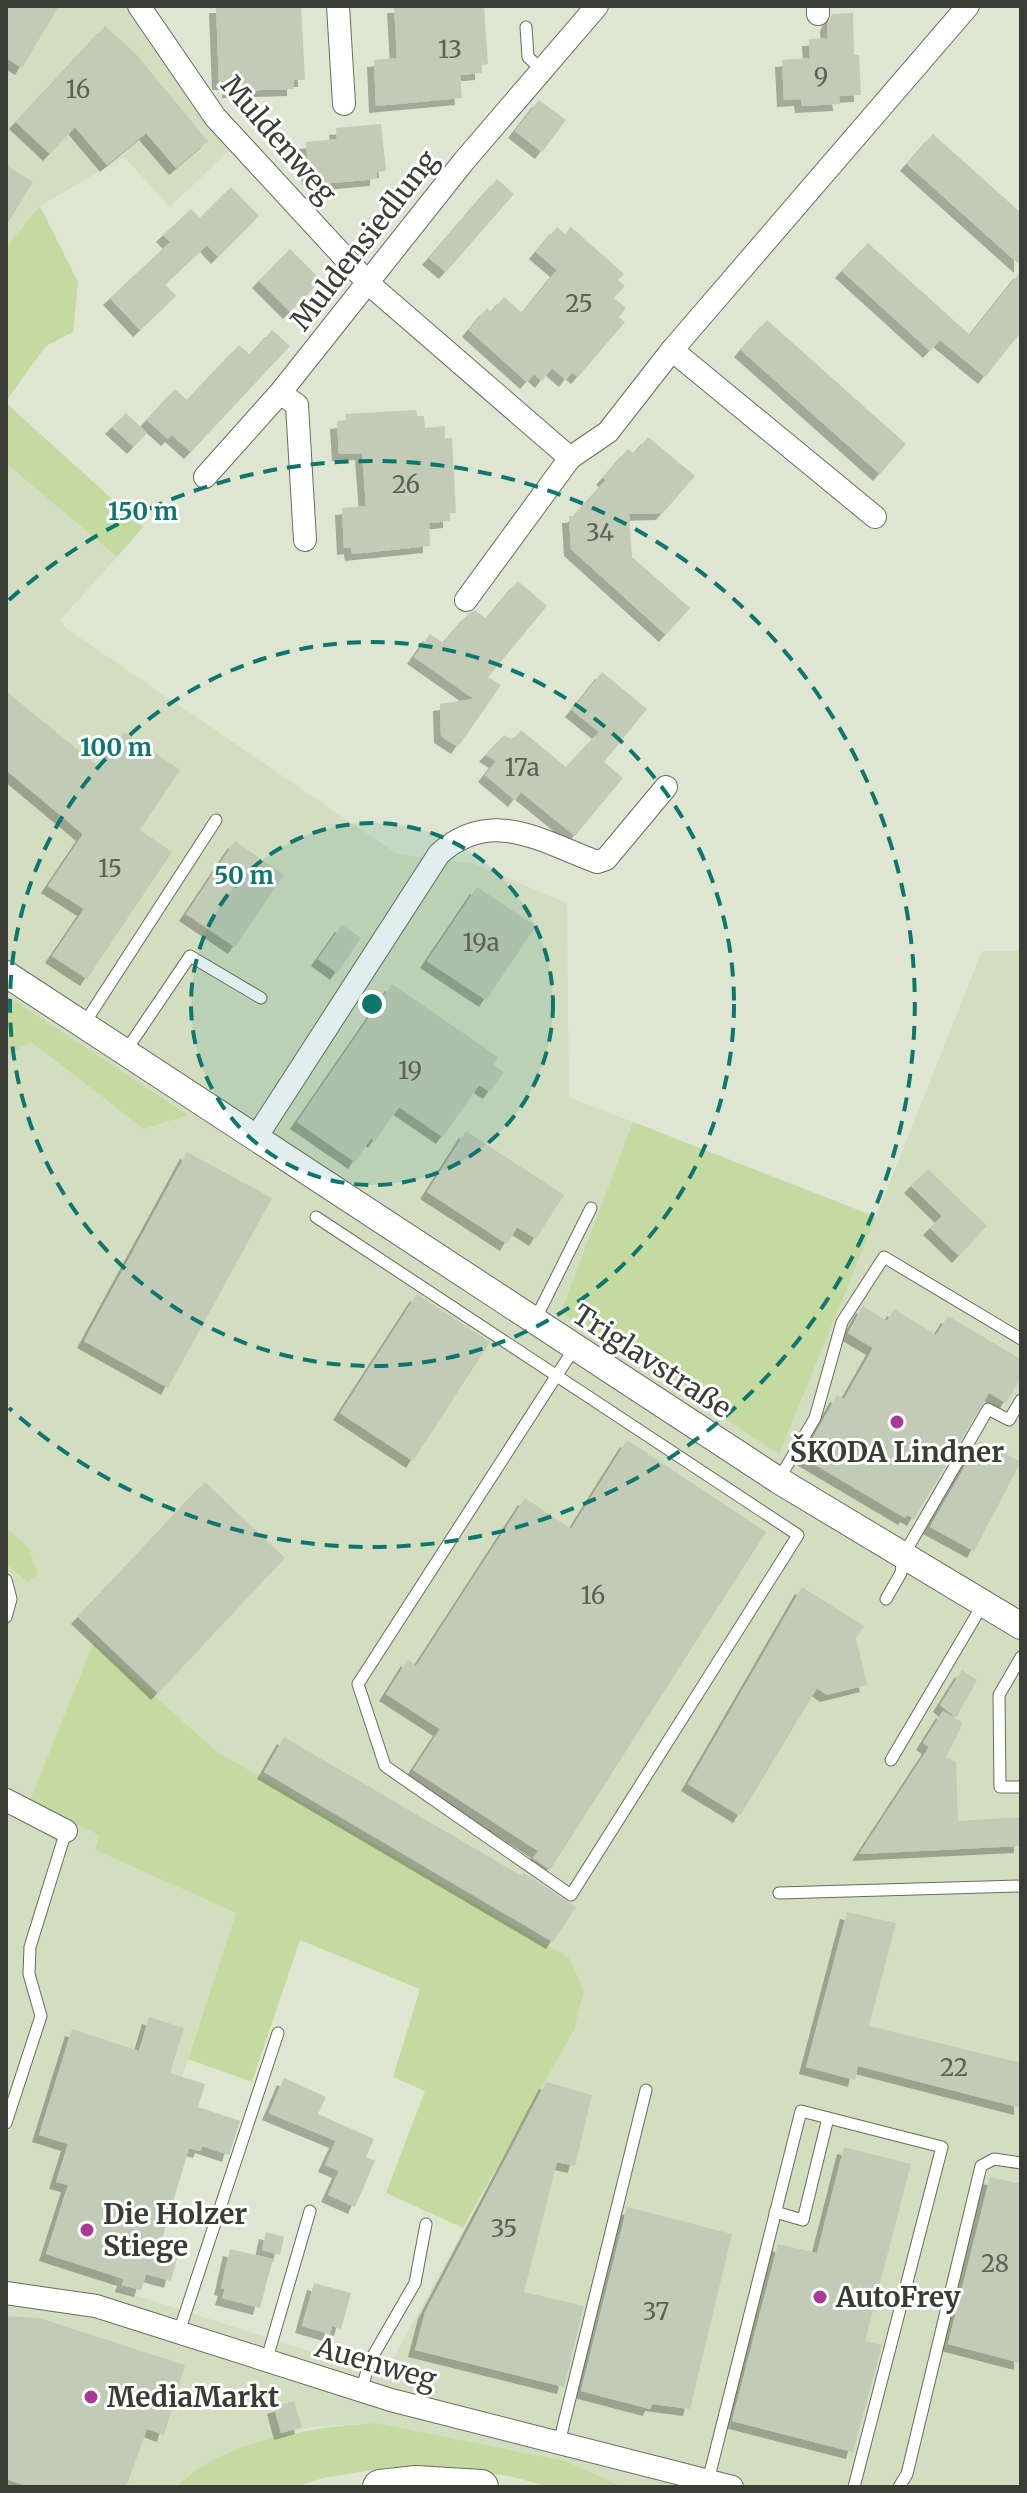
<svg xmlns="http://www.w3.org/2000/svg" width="1027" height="2493" viewBox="0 0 1027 2493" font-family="Merriweather,serif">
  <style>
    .built { fill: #d3dec1; fill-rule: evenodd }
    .green { fill: #c5daa0 }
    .building { fill: #c2cbb5; filter: url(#shadow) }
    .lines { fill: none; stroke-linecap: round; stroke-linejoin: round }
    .service-casing { stroke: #676e5b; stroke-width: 13 }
    .minor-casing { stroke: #676e5b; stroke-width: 24 }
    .tertiary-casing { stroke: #676e5b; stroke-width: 28 }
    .primary-casing { stroke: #676e5b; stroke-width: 36 }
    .service { stroke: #fff; stroke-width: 11 }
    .minor { stroke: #fff; stroke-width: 22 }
    .tertiary { stroke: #fff; stroke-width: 26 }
    .primary { stroke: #fff; stroke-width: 34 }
    .ring { fill: none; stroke: #0f766e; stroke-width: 4; stroke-dasharray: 14 10 }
    .poi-dot { fill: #a83997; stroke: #fff; stroke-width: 3 }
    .labels { text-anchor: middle; stroke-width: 6; stroke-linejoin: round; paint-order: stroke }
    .number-label { font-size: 24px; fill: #5c6055 }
    .street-label { font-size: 28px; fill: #3a3d35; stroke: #fff }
    .poi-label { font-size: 28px; font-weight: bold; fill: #3a3d35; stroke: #fff; text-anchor: start }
    .centre { fill: #0f766e; stroke: #fff; stroke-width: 4 }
    .ring-label { font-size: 24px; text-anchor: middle; font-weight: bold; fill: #0f766e; stroke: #fff; stroke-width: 6; stroke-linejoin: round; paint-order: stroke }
  </style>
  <defs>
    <filter id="shadow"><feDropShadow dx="-7" dy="7" stdDeviation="0" flood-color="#0004"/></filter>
  </defs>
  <rect width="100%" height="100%" fill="#dee6d1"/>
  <g class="built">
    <polygon points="6,6 130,6 232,148 170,207 124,157 40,206 6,247"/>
    <path d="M6,463L117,557L60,620L67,629L397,854L474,864L567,903L569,1097L876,1217L982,951H1021V2487H623L566,2461L376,2423L309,2427L228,2455L187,2476L176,2487H6V1564L26,1582L29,1548L6,1527V1056L31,1042L144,1129L187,1115L6,995ZM94,1643L215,1751L569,1958L574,2030L384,2375L113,2288L236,1913L95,1850L100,1835Z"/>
  </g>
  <g class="green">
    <polygon points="40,206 78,282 73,332 46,346 6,401 6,247"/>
    <polygon points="6,403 143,527 117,557 6,463"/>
    <polygon points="6,995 188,1115 144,1129 31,1042 6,1056"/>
    <polygon points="633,1122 876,1217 779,1454 561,1312"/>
    <polygon points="6,1527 29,1548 38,1574 27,1582 6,1564"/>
    <polygon points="94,1642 216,1751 569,1958 584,1990 574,2030 463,2228 386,2193 425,2091 393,2077 420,1989 300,1940 252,2082 188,2059 236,1913 95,1850 99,1835 29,1803"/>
    <path d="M376,2423L566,2461L623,2487H550L509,2476L448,2468L391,2467L323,2478L295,2487H176C222,2440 314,2427 376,2423Z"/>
  </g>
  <g class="building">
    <polygon points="6,6 59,6 22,68 6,58"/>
    <polygon points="216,6 301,6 305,80 294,80 294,89 229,91 229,83 219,83"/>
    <polygon points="394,6 484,6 488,64 482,65 482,73 460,75 462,98 376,106 374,60 397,58"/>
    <polygon points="853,13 854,55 859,55 861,95 839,96 840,104 802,106 801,99 784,100 782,60 810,58 809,39 828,38 827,24 832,14"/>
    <polygon points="105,26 135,53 208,141 176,168 146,133 107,165 75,127 50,154 16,122"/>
    <polygon points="539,100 566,120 542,152 515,131"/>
    <polygon points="381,124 386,171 377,172 377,179 321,184 320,176 309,178 306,142 337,139 336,128"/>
    <polygon points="933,134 1021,213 1021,266 907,164"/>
    <polygon points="6,165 33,182 6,226"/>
    <polygon points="497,179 514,194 446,272 429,258"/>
    <polygon points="231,187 259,216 218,257 207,245 165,284 176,296 140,330 110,298 170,242 163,235 191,209 200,218"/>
    <polygon points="557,227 565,234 571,227 624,274 618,280 625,286 614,298 626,308 619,317 625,322 578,377 572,372 566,380 552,368 542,381 534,374 527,382 469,330 487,308 492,312 504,297 522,313 538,294 557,270 536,252"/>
    <polygon points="868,243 970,335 1021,271 1021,332 985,377 940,340 930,351 842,271"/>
    <polygon points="290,249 321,280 290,312 259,281"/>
    <polygon points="767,320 906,444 880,474 741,350"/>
    <polygon points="272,330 290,346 191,452 172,435 168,439 147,420 175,389 187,400 239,345 250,355"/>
    <polygon points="416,410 417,416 424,416 425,428 445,426 445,438 452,438 456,513 450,513 450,521 429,523 430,546 352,554 351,547 344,548 342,508 366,506 362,453 339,454 337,422 346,421 345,414"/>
    <polygon points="126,413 147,433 134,447 112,427"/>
    <polygon points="648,437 695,476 663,513 629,514 632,557 690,608 666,635 571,549 569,516 574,516 606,480 603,478 628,449 634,454"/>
    <polygon points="518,581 547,606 488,677 501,685 458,747 441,736 440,704 474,699 414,657 430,634 443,643 469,613 475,610 486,619"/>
    <polygon points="602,672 647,709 604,762 623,778 575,836 521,792 515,800 485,775 496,761 486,755 504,735 513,740 521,730 566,767 599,732 572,710"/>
    <polygon points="6,691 100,768 124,732 180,770 140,830 172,852 87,979 52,956 84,909 48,886 83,834 6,770"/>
    <polygon points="235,841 284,875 235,947 186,914"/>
    <polygon points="477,887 536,926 486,1000 427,961"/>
    <polygon points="342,925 361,938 337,973 318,959"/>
    <polygon points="392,984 498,1057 493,1065 504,1072 490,1092 479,1085 443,1137 399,1107 375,1141 371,1138 355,1162 297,1122"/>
    <polygon points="466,1131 564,1195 536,1239 517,1227 507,1244 427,1192"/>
    <polygon points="187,1152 272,1198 168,1388 84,1341"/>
    <polygon points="928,1169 987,1226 959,1256 930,1228 942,1216 911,1186"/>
    <polygon points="417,1294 490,1342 413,1461 340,1413"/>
    <polygon points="863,1306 887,1321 894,1309 936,1335 948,1316 1021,1359 1021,1378 1006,1403 989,1393 914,1519 907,1515 905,1518 802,1457 837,1395 844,1399 873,1348 848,1333"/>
    <polygon points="627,1440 766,1532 550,1870 533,1858 538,1851 413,1770 440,1729 386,1694 408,1659 416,1666 525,1498 571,1529"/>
    <polygon points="980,1440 1021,1462 974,1551 930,1527"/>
    <polygon points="205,1482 285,1558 158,1693 78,1617"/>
    <polygon points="802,1587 864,1626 856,1638 867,1685 827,1695 817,1688 740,1816 688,1784"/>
    <polygon points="962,1670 977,1680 956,1718 940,1705"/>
    <polygon points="943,1711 963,1723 946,1757 956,1762 958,1821 1021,1817 1021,1846 859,1854 929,1747 923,1743"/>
    <polygon points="284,1737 522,1876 524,1873 576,1907 553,1942 264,1772"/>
    <polygon points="847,1912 896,1923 869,2026 1021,2063 1021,2108 858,2066 855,2080 806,2067"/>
    <polygon points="149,2017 184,2028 170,2073 205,2084 198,2107 240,2121 229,2155 202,2146 200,2151 189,2148 162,2239 181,2244 171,2281 146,2274 141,2290 122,2285 124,2279 46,2254 68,2185 56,2182 68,2144 39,2135 72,2029 139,2051"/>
    <polygon points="284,2078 326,2097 318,2114 374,2139 366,2157 375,2161 355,2207 328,2195 339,2171 325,2165 336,2141 269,2113"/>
    <polygon points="546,2082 592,2095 575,2166 557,2162 524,2292 584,2306 564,2387 415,2350 425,2312"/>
    <polygon points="844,2147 911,2164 865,2341 882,2345 853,2452 732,2421 778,2244 817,2253"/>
    <polygon points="990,2177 1021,2184 1021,2363 948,2344"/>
    <polygon points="627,2207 732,2234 690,2409 652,2404 650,2409 581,2391"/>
    <polygon points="266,2232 284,2237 280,2255 262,2250"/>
    <polygon points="230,2249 273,2259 260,2308 222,2298 225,2289 221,2288"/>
    <polygon points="314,2283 351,2293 341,2329 332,2326 330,2334 302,2326"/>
    <polygon points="6,2316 39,2318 185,2365 164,2435 147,2429 126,2487 30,2487 6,2479"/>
    <polygon points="294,2401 302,2427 281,2433 274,2407"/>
  </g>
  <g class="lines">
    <g class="service-casing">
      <g id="service">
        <polyline points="526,27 528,57 543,71"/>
        <polyline points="84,1024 216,820"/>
        <polyline points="125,1052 190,956 261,998"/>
        <polyline points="316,1217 798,1535 571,1895 385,1766 358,1684 557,1375 574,1349"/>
        <polyline points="534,1322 591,1208"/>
        <polyline points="779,1479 815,1418 842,1322 884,1257 1021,1339"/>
        <polyline points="6,1580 11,1599 6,1617"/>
        <polyline points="886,1599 901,1573 903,1556 988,1409 1009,1420 1021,1400"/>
        <polyline points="1021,1657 999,1695 1000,1787 1021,1787"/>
        <polyline points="891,1760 983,1604"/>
        <polyline points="779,1893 1021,1886"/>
        <polyline points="6,2123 41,2016 29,1974 30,1947 66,1831"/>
        <polyline points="775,2212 803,2220 828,2118"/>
        <polyline points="179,2332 278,2033"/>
        <polyline points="266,2362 310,2211"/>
        <polyline points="361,2391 370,2361 415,2283 426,2224"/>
        <polyline points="559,2443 646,2090"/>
        <polyline points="708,2481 801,2111 942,2147 854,2487"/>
        <polyline points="899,2487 907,2474 981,2166 994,2159 1021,2163"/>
      </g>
    </g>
    <g class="minor-casing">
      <g id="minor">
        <polyline points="139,6 215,117 369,284 570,458"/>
        <polyline points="338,6 344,104"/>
        <polyline points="818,6 818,14"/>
        <polyline points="672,350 875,517"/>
        <polyline points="205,477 280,393"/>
        <polyline points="305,540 297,405 280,393 464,161 597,6"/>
        <polyline points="466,600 570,458 608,432 672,350 968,6"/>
        <path d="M255,1139L439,854C491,807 541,841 597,862L606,859L666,787"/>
        <polyline points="6,1800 66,1831"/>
        <polyline points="6,2293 96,2306 391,2400 732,2487"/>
      </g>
    </g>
    <g class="tertiary-casing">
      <polyline id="tertiary" points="6,974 778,1480 1021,1626"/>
    </g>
    <g class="primary-casing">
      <polyline id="primary" points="380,2487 416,2483 481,2487"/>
    </g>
    <use href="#service" class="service"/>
    <use href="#minor" class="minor"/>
    <use href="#tertiary" class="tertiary"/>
    <use href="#primary" class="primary"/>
  </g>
  <circle cx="372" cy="1004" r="181" fill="#0f766e" fill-opacity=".12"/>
  <g class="ring">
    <circle cx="372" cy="1004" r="181"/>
    <circle cx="372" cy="1004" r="362"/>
    <path d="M9 600A543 543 0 1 1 9 1408"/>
  </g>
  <g class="poi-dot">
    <circle cx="897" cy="1422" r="8"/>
    <circle cx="87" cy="2230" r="8"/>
    <circle cx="820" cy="2297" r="8"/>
    <circle cx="91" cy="2397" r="8"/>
  </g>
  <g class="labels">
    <g class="number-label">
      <text x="450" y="58">13</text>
      <text x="821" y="85">9</text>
      <text x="78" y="98">16</text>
      <text x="579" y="312">25</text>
      <text x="406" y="493">26</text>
      <text x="600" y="541">34</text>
      <text x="522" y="776">17a</text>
      <text x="110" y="877">15</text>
      <text x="481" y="951">19a</text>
      <text x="410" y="1079">19</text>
      <text x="593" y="1604">16</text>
      <text x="954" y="2076">22</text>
      <text x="504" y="2237">35</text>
      <text x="995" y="2272">28</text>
      <text x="656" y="2320">37</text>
    </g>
    <g class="street-label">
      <text transform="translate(279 139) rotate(49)" y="10">Muldenweg</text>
      <text transform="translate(364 240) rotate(-52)" y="10">Muldensiedlung</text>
      <text transform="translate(652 1361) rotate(33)" y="10">Triglavstraße</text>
      <text transform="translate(376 2363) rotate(16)" y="10">Auenweg</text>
    </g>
    <g class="poi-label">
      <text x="897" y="1462" text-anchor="middle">ŠKODA Lindner</text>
      <text x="103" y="2224">Die Holzer<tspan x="103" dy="32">Stiege</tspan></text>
      <text x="836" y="2307">AutoFrey</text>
      <text x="107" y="2407">MediaMarkt</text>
    </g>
  </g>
  <circle cx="372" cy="1004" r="12" class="centre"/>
  <g class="ring-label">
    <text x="143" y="520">150 m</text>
    <text x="116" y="756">100 m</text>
    <text x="244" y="884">50 m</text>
  </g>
  <rect width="1027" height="2493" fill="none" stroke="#3a3d35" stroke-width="16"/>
</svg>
